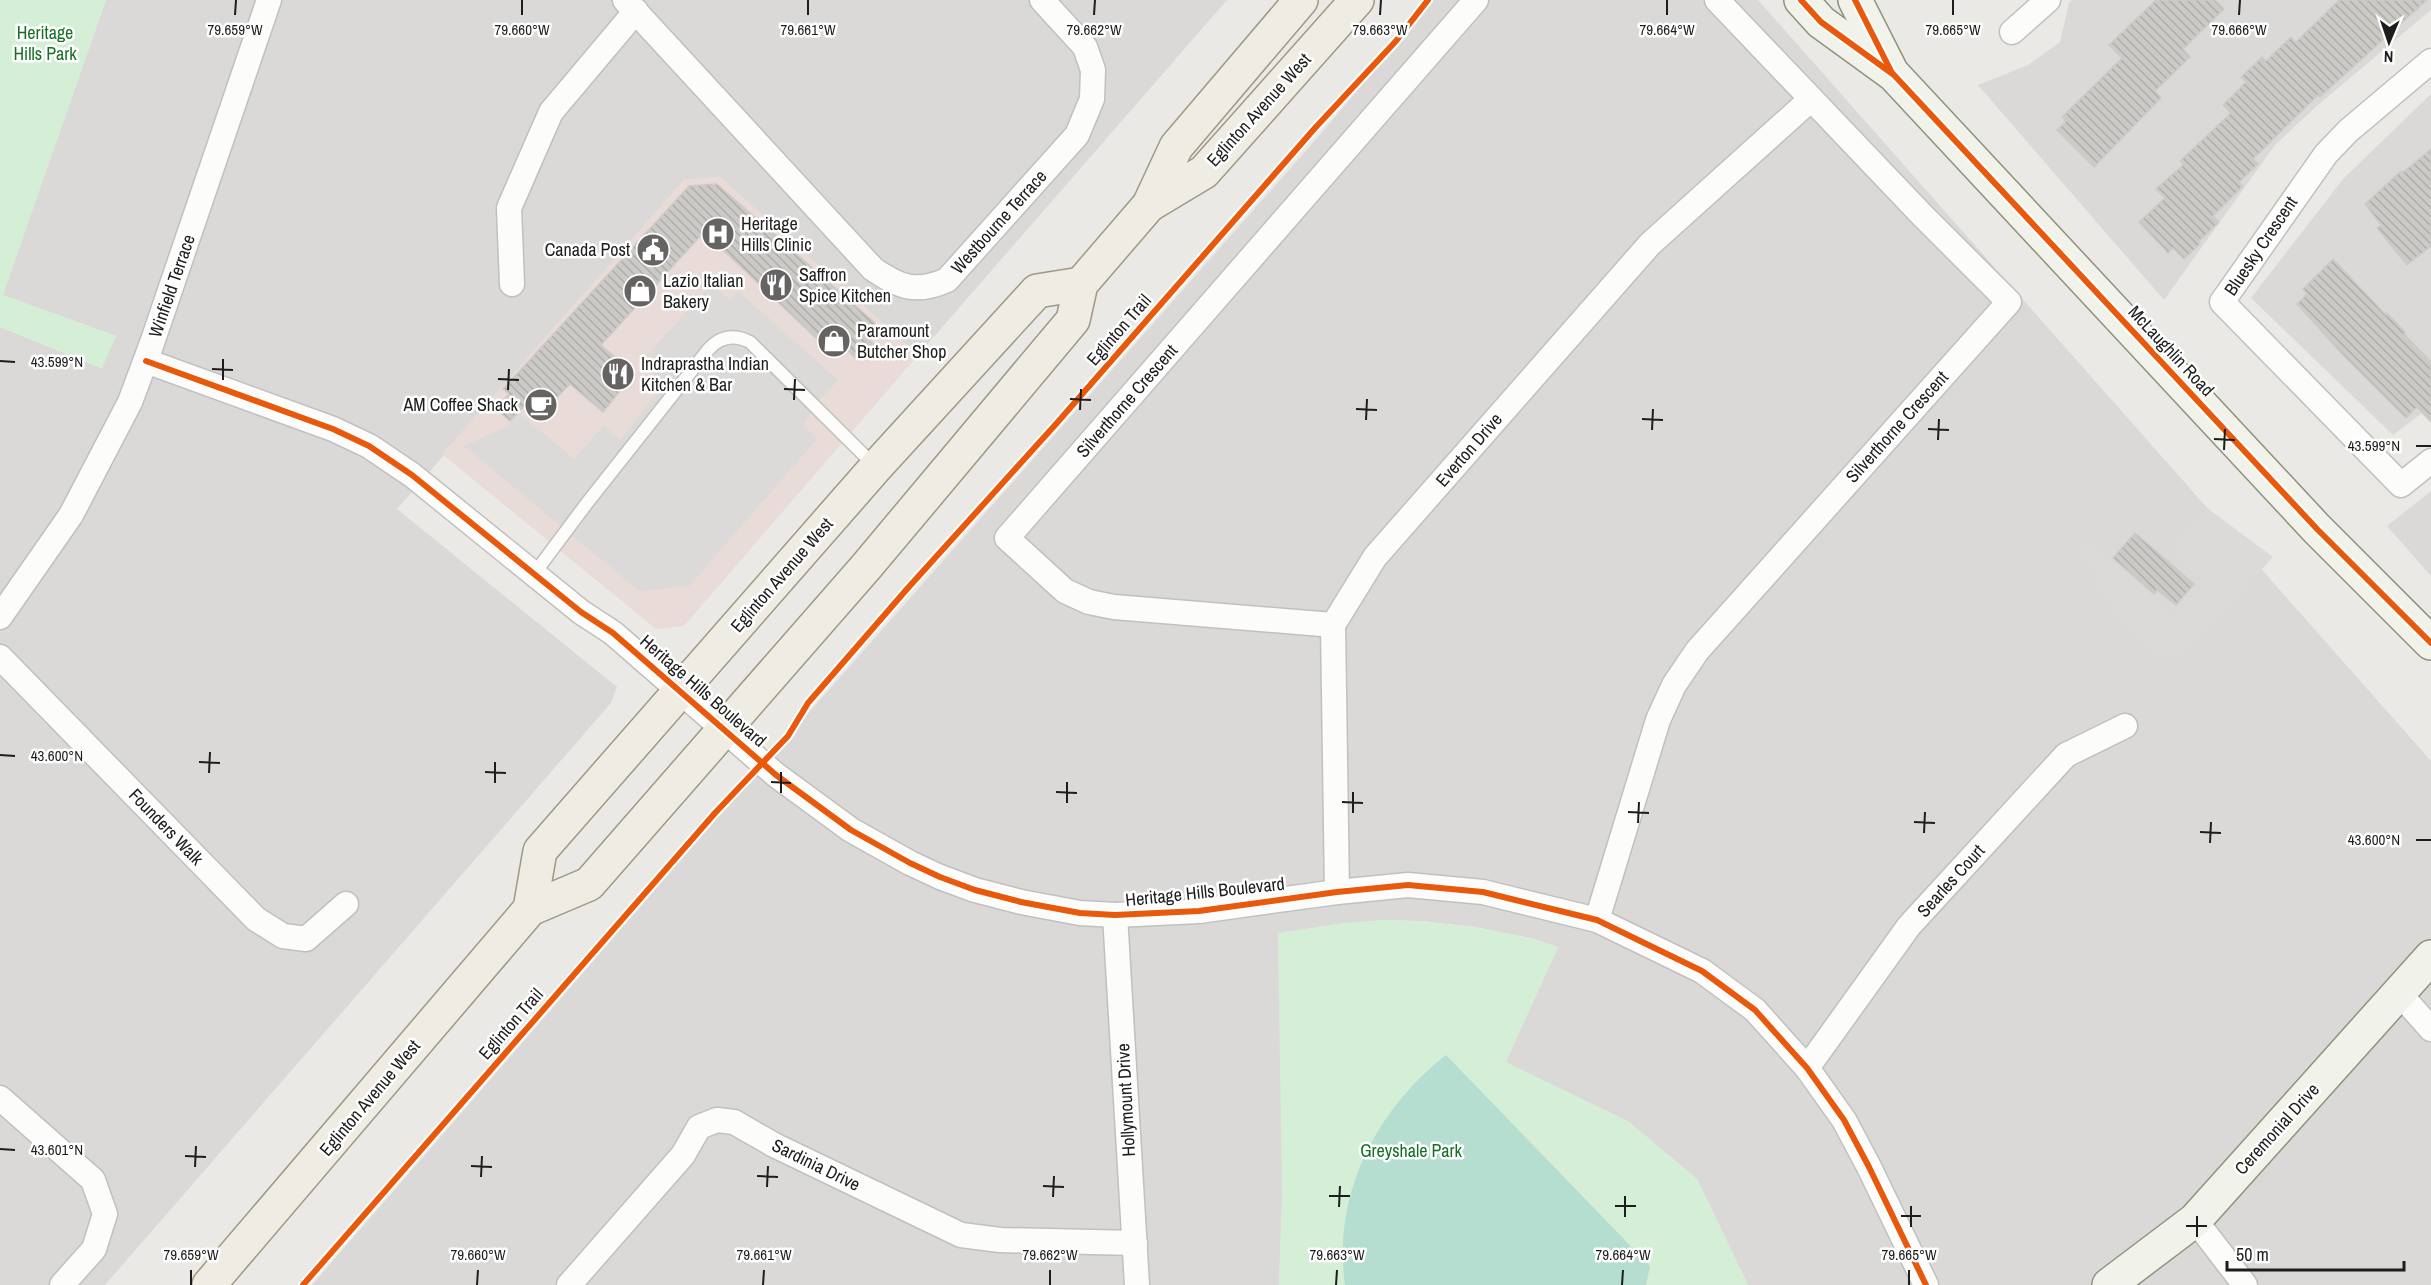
<svg xmlns="http://www.w3.org/2000/svg" width="2431" height="1285" viewBox="0 0 2431 1285" font-family="'Archivo Narrow',sans-serif">
  <style>
    .residential { fill: #dad9d7 }
    .commercial { fill: #e8dbd8 }
    .park { fill: #d5efd7 }
    .pitch { fill: #b5ded0 }
    .parking { fill: #dbdad9 }
    .building { fill: url(#building-back-hatch); stroke: #cecbc7; stroke-width: 1.5 }
    .lines { fill: none; stroke-linecap: round; stroke-linejoin: round }
    .lane-casing { stroke: #c1c0be; stroke-width: 15 }
    .street-casing { stroke: #c1c0be; stroke-width: 27 }
    .secondary-casing { stroke: #90927f; stroke-width: 36 }
    .primary-casing { stroke: #9f9884; stroke-width: 36 }
    .lane { stroke: #fcfcfb; stroke-width: 12 }
    .street { stroke: #fcfcfb; stroke-width: 24 }
    .secondary { stroke: #f1f2ea; stroke-width: 33 }
    .primary { stroke: #efece4; stroke-width: 33 }
    .cycleway-casing { stroke: #fff; stroke-width: 10 }
    .cycleway { stroke: #e8590c; stroke-width: 6 }
    .ticks { fill: none; stroke: #1d1d1d; stroke-width: 2 }
    .labels { text-anchor: middle; stroke-width: 5; stroke-linejoin: round; paint-order: stroke }
    .park-label { font-size: 18px; fill: #157024; stroke: #fff }
    .street-label { font-size: 18px; fill: #1d1d1d; stroke: #fff }
    .poi-label { font-size: 18px; fill: #1d1d1d; stroke: #fff; text-anchor: start }
    .ticks-label { font-size: 15px; text-anchor: middle; fill: #1d1d1d; stroke: #fff; stroke-width: 5; stroke-linejoin: round; paint-order: stroke }
  </style>
  <defs>
    <pattern id="building-back-hatch" width="6" height="6" patternUnits="userSpaceOnUse" patternTransform="scale(1.5)"><rect width="6" height="6" fill="#cccac6"/><path d="M-1 5l2 2M0 0l6 6M5-1l2 2" fill="none" stroke="#afadaa"/></pattern>
  </defs>
  <rect width="100%" height="100%" fill="#ebe9e5"/>
  <g class="residential">
    <polygon points="106,0 1227,0 918,355 720,177 684,180 397,509 617,687 611,703 105,1285 0,1285 0,327 101,368 116,336 2,295"/>
    <polygon points="1433,0 1758,0 2431,761 2431,1285 1748,1285 1697,1179 1629,1122 1505,1062 1558,947 1530,938 1475,927 1421,921 1383,920 1317,927 1282,1198 1279,1285 312,1285 812,709 1319,136"/>
    <polygon points="2072,0 2431,0 2431,10 2319,104 2275,145 2164,300 1978,85 2028,65 2060,42 2069,3"/>
    <polygon points="2431,94 2431,406 2393,435 2251,298 2343,179"/>
    <polygon points="2431,491 2431,576 2387,526"/>
  </g>
  <polygon class="commercial" points="720,177 918,355 684,626 656,629 442,454 684,180"/>
  <g class="park">
    <polygon points="0,0 106,0 3,295 116,336 102,368 0,327"/>
    <path d="M1383,920C1443,921 1501,929 1558,947L1506,1062L1629,1122L1697,1179L1748,1285H1279L1282,1198L1278,933L1344,923Z"/>
  </g>
  <path class="pitch" d="M1446,1055L1650,1266L1646,1285H1345C1332,1194 1376,1110 1446,1055Z"/>
  <g class="parking">
    <polygon points="712,284 730,300 738,291 838,380 819,401 803,425 817,439 689,586 639,591 464,446 504,428 519,413 574,459 604,425 620,440 664,384 640,363"/>
    <polygon points="2207,508 2273,557 2185,653 2178,658 2146,651 2097,590 2103,584 2076,555 2090,541 2176,616 2205,581 2169,551"/>
  </g>
  <g class="building">
    <polygon points="2156,0 2215,0 2224,9 2183,49 2190,57 2155,91 2161,98 2094,167 2057,130 2066,121 2062,117 2122,58 2109,45"/>
    <polygon points="2339,0 2427,0 2320,97 2318,95 2253,159 2258,164 2239,182 2243,186 2213,216 2219,222 2198,242 2200,244 2184,259 2173,248 2168,253 2139,222 2165,198 2156,189 2184,164 2180,161 2231,113 2223,105 2246,82 2241,77 2262,57 2266,61 2291,37 2296,42"/>
    <polygon points="2431,149 2431,246 2407,265 2377,228 2381,225 2365,204 2401,171 2402,173"/>
    <polygon points="717,184 875,323 864,335 874,344 859,361 845,348 836,357 704,232 601,345 634,374 603,412 570,384 538,417 525,405 510,421 496,409 509,394 503,389 689,186"/>
    <polygon points="2333,259 2386,315 2387,313 2405,332 2404,334 2431,362 2431,422 2417,407 2406,418 2343,355 2297,304 2307,294 2303,289"/>
    <polygon points="2135,533 2194,584 2176,605 2157,590 2154,594 2113,558"/>
  </g>
  <g class="lines">
    <g class="lane-casing">
      <path id="lane" d="M534,574L587,503L708,350C720,336 734,334 750,342L875,466"/>
    </g>
    <g class="street-casing">
      <g id="street">
        <path d="M625,0L873,269C899,287 916,294 947,280L1077,135L1092,99L1093,70L1085,47L1042,0"/>
        <polyline points="2012,32 2048,0"/>
        <polyline points="2431,61 2348,131 2326,154 2222,302 2401,485 2431,461"/>
        <polyline points="512,284 509,208 551,112 636,11"/>
        <polyline points="146,361 333,429 369,446 412,475 581,612 613,633 776,775 851,830 910,863 940,877 975,890 1021,902 1080,913 1115,915 1199,911 1337,892 1408,885 1483,892 1597,920 1702,971 1755,1010 1807,1068 1844,1120 1869,1167 1926,1285"/>
        <polyline points="0,617 71,515 130,402 152,343 269,0"/>
        <polyline points="1333,625 1114,607 1089,602 1065,591 1007,538 1476,0"/>
        <polyline points="0,657 256,919 283,936 306,939 346,904"/>
        <polyline points="1337,892 1333,625 1375,557 1650,244 1810,100"/>
        <polyline points="1115,915 1137,1285"/>
        <polyline points="1597,920 1658,720 1674,685 1697,651 2009,302 1922,215 1717,0"/>
        <polyline points="2399,993 2431,1029"/>
        <polyline points="1807,1068 1909,926 2066,755 2125,726"/>
        <polyline points="0,1098 93,1180 105,1214 94,1249 62,1285"/>
        <polyline points="2195,1220 2245,1285"/>
        <polyline points="569,1285 683,1155 699,1127 717,1120 734,1122 774,1145 961,1235 1000,1240 1135,1243"/>
      </g>
    </g>
    <g class="secondary-casing">
      <g id="secondary">
        <polyline points="1801,0 1821,22 1894,75 2317,529 2431,643"/>
        <polyline points="1855,0 1890,69"/>
        <polyline points="2109,1285 2195,1220 2431,957"/>
      </g>
    </g>
    <g class="primary-casing">
      <g id="primary">
        <polyline points="1149,205 1204,172 1357,0"/>
        <polyline points="530,909 540,851 876,467 1037,291 1081,284"/>
        <polyline points="209,1285 530,909 589,884 866,567 1073,320 1081,284 1149,205 1176,147 1301,0"/>
      </g>
    </g>
    <use href="#lane" class="lane"/>
    <use href="#street" class="street"/>
    <use href="#secondary" class="secondary"/>
    <use href="#primary" class="primary"/>
    <g class="cycleway-casing">
      <g id="cycleway">
        <polyline points="1801,0 1821,22 1894,75 2317,529 2431,643"/>
        <polyline points="1855,0 1892,73"/>
        <polyline points="146,361 333,429 369,446 412,475 581,612 613,633 776,775 851,830 910,863 940,877 975,890 1021,902 1080,913 1115,915 1199,911 1337,892 1408,885 1483,892 1597,920 1702,971 1755,1010 1807,1068 1844,1120 1869,1167 1926,1285"/>
        <polyline points="303,1285 715,813 788,736 808,703 907,589 1056,424 1315,128 1396,41 1428,0"/>
      </g>
    </g>
    <use href="#cycleway" class="cycleway"/>
  </g>
  <path class="ticks" d="M235,15L236,0M522,15V0M808,15V0M1094,15L1095,0M1380,15L1381,0M1667,15V0M1953,15V0M2239,15L2240,0M0,361L15,362M212,369L233,370M498,379L519,380M223,380V359M784,389L805,390M508,390L509,369M1070,399L1091,400M794,400L795,379M1356,409L1377,410M1080,410L1081,389M1642,419L1663,420M1366,420L1367,399M1928,429L1949,430M1652,430L1653,409M2214,439L2235,440M1938,440L1939,419M2416,446H2431M2224,450L2225,429M0,755L15,756M199,762L220,763M485,772L506,773M209,773L210,752M771,782L791,783M495,783V762M1056,792L1077,793M781,793V772M1342,802L1363,803M1067,803V782M1628,812L1649,813M1353,813V792M1914,822L1935,823M1638,823L1639,802M2200,832L2221,833M1924,833L1925,812M2416,840H2431M2210,843L2211,822M0,1149L15,1150M185,1156L206,1157M471,1166L492,1167M195,1167L196,1146M757,1176L778,1177M481,1177L482,1156M1043,1186L1064,1187M767,1187L768,1166M1329,1196H1350M1053,1197L1054,1176M1615,1206H1636M1339,1207L1340,1186M1901,1216H1921M1625,1217V1196M2186,1226H2207M1911,1227V1206M2197,1237V1216M191,1285V1270M477,1285L478,1270M763,1285L764,1270M1050,1285V1270M1336,1285L1337,1270M1622,1285L1623,1270M1909,1285V1270"/>
  <defs>
    <g id="hospital-disc" transform="scale(1.725)"><circle r="9.5" fill="#656463" stroke="#fff"/><path d="M-5-5h3v3.5h4V-5h3V5h-3V1.5h-4V5h-3Z" fill="#fff"/></g>
    <g id="civic-disc" transform="scale(1.725)"><circle r="9.5" fill="#656463" stroke="#fff"/><path d="M-.6-6.5H3V-4.5H.6V-3L4-1V1h2V6H-6V1h2V-1L-.6-3ZM-1.2 2.5V6h2.4V2.5Z" fill="#fff"/></g>
    <g id="restaurant-disc" transform="scale(1.725)"><circle r="9.5" fill="#656463" stroke="#fff"/><path d="M-5-6h1v4h1v-4h1v4h1v-4h1v5L-1.5 .5V6h-2V.5L-5-1ZM5-6V6H3V1.5H1.5Q1.5-4 5-6Z" fill="#fff"/></g>
    <g id="shop-disc" transform="scale(1.725)"><circle r="9.5" fill="#656463" stroke="#fff"/><path d="M-5-2.5h2.3a2.7 3.5 0 0 1 5.4 0H5L5.5 6h-11ZM-1.5-2.5h3a1.5 2.3 0 0 0-3 0Z" fill="#fff"/></g>
    <g id="cafe-disc" transform="scale(1.725)"><circle r="9.5" fill="#656463" stroke="#fff"/><path d="M-5.5-4.5H6V0H3Q3 3.5 0 3.5H-2.5Q-5.5 3.5-5.5 0ZM3-3.2v2h1.7v-2ZM-6 4.5H4V6H-6Z" fill="#fff"/></g>
  </defs>
  <g fill-rule="evenodd">
    <use href="#hospital-disc" x="718" y="234"/>
    <use href="#civic-disc" x="653" y="250"/>
    <use href="#restaurant-disc" x="776" y="285"/>
    <use href="#shop-disc" x="640" y="291"/>
    <use href="#shop-disc" x="834" y="341"/>
    <use href="#restaurant-disc" x="618" y="374"/>
    <use href="#cafe-disc" x="541" y="405"/>
  </g>
  <g class="labels">
    <g class="park-label">
      <text x="45" y="39">Heritage<tspan x="45" dy="21">Hills Park</tspan></text>
      <text x="1411" y="1157">Greyshale Park</text>
    </g>
    <g class="street-label">
      <text transform="translate(1259 110) rotate(-48)" y="6">Eglinton Avenue West</text>
      <text transform="translate(999 222) rotate(-48)" y="6">Westbourne Terrace</text>
      <text transform="translate(2261 246) rotate(-56)" y="6">Bluesky Crescent</text>
      <text transform="translate(172 286) rotate(-71)" y="6">Winfield Terrace</text>
      <text transform="translate(1119 330) rotate(-49)" y="6">Eglinton Trail</text>
      <text transform="translate(2171 351) rotate(47)" y="6">McLaughlin Road</text>
      <text transform="translate(1127 401) rotate(-49)" y="6">Silverthorne Crescent</text>
      <text transform="translate(1897 427) rotate(-48)" y="6">Silverthorne Crescent</text>
      <text transform="translate(1469 450) rotate(-49)" y="6">Everton Drive</text>
      <text transform="translate(782 575) rotate(-49)" y="6">Eglinton Avenue West</text>
      <text transform="translate(703 691) rotate(41)" y="6">Heritage Hills Boulevard</text>
      <text transform="translate(166 827) rotate(46)" y="6">Founders Walk</text>
      <text transform="translate(1951 881) rotate(-48)" y="6">Searles Court</text>
      <text transform="translate(1205 892) rotate(-6)" y="6">Heritage Hills Boulevard</text>
      <text transform="translate(511 1024) rotate(-49)" y="6">Eglinton Trail</text>
      <text transform="translate(370 1098) rotate(-50)" y="6">Eglinton Avenue West</text>
      <text transform="translate(1126 1100) rotate(-93)" y="6">Hollymount Drive</text>
      <text transform="translate(2277 1129) rotate(-48)" y="6">Ceremonial Drive</text>
      <text transform="translate(816 1165) rotate(26)" y="6">Sardinia Drive</text>
    </g>
    <g class="poi-label">
      <text x="741" y="230">Heritage<tspan x="741" dy="21">Hills Clinic</tspan></text>
      <text x="630" y="256" text-anchor="end">Canada Post</text>
      <text x="799" y="281">Saffron<tspan x="799" dy="21">Spice Kitchen</tspan></text>
      <text x="663" y="287">Lazio Italian<tspan x="663" dy="21">Bakery</tspan></text>
      <text x="857" y="337">Paramount<tspan x="857" dy="21">Butcher Shop</tspan></text>
      <text x="641" y="370">Indraprastha Indian<tspan x="641" dy="21">Kitchen &amp; Bar</tspan></text>
      <text x="518" y="411" text-anchor="end">AM Coffee Shack</text>
    </g>
  </g>
  <g class="ticks-label">
    <text x="235" y="35">79.659°W</text>
    <text x="522" y="35">79.660°W</text>
    <text x="808" y="35">79.661°W</text>
    <text x="1094" y="35">79.662°W</text>
    <text x="1380" y="35">79.663°W</text>
    <text x="1667" y="35">79.664°W</text>
    <text x="1953" y="35">79.665°W</text>
    <text x="2239" y="35">79.666°W</text>
    <text x="57" y="367">43.599°N</text>
    <text x="2374" y="451">43.599°N</text>
    <text x="57" y="761">43.600°N</text>
    <text x="2374" y="845">43.600°N</text>
    <text x="57" y="1155">43.601°N</text>
    <text x="191" y="1260">79.659°W</text>
    <text x="478" y="1260">79.660°W</text>
    <text x="764" y="1260">79.661°W</text>
    <text x="1050" y="1260">79.662°W</text>
    <text x="1337" y="1260">79.663°W</text>
    <text x="1623" y="1260">79.664°W</text>
    <text x="1909" y="1260">79.665°W</text>
  </g>
  <g transform="translate(2389 42) rotate(182)" stroke="#ffffff" stroke-width="4.5" paint-order="stroke">
  <path d="M0-4.5L10 22L0 15L-10 22Z" fill="#1d1d1d"/>
  <text y="-9" font-size="16" font-weight="bold" text-anchor="middle" fill="#1d1d1d">N</text>
  </g>
  <path d="M2227 1261v9h177v-9" fill="none" stroke="#1d1d1d" stroke-width="3"/>
  <text x="2236" y="1261" font-size="18" fill="#1d1d1d" stroke="#ffffff" stroke-width="4.5" paint-order="stroke">50 m</text>
</svg>
